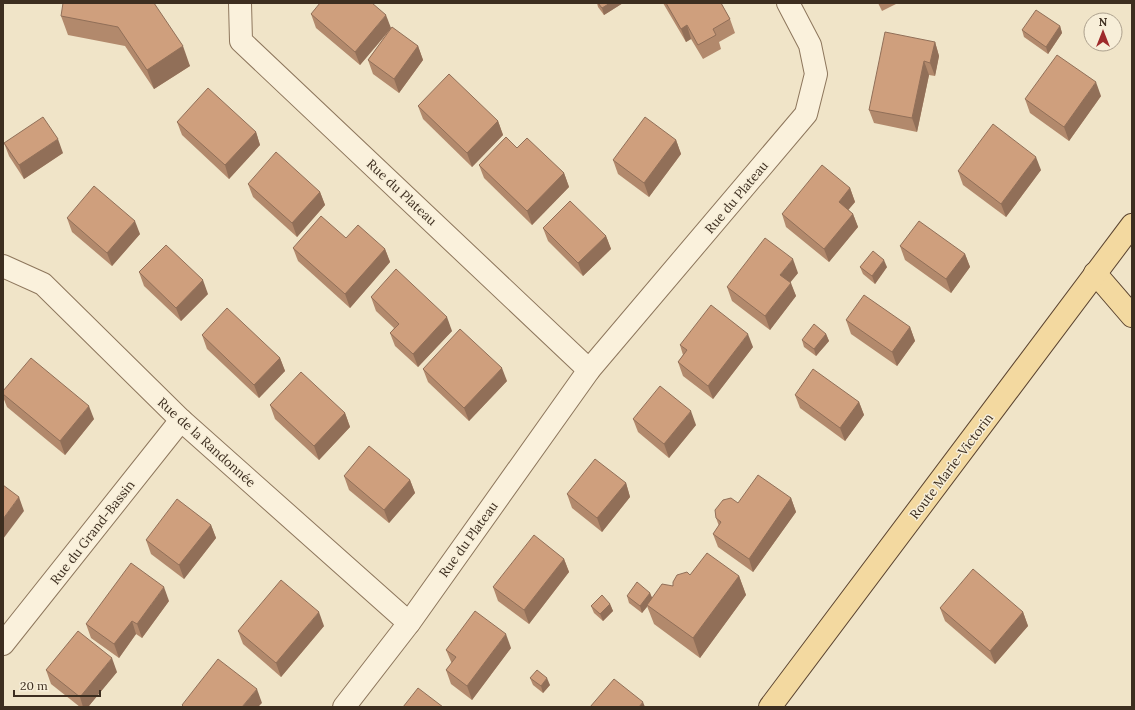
<svg xmlns="http://www.w3.org/2000/svg" width="1135" height="710" viewBox="0 0 1135 710" font-family="Lora,serif">
  <style>
    .lines { fill: none; stroke-linecap: round; stroke-linejoin: round }
    .street-casing { stroke: #8d765c; stroke-width: 24 }
    .primary-casing { stroke: #5b4430; stroke-width: 24 }
    .street { stroke: #faf1dc; stroke-width: 22 }
    .primary { stroke: #f3d9a0; stroke-width: 22 }
    .wall { fill: #b2896c }
    .shaded-wall { fill: #916f58 }
    .building { fill: #cf9f7d; stroke: #916f58 }
    .labels { text-anchor: middle; stroke-width: 3; stroke-linejoin: round; paint-order: stroke }
    .street-label { font-size: 13px; fill: #3d2e20; stroke: #f7eed8 }
  </style>
  <rect width="100%" height="100%" fill="#f0e4c8"/>
  <g class="lines">
    <g class="street-casing">
      <g id="street">
        <polyline points="240,3 241,41 589,370"/>
        <polyline points="3,266 43,284 181,420 409,623"/>
        <polyline points="3,644 181,420"/>
        <polyline points="344,707 409,623 589,370 806,114 816,74 810,45 788,3"/>
      </g>
    </g>
    <g class="primary-casing">
      <g id="primary">
        <polyline points="1095,273 1132,316"/>
        <polyline points="770,707 1132,225"/>
      </g>
    </g>
    <use href="#street" class="street"/>
    <use href="#primary" class="primary"/>
  </g>
  <g class="wall">
    <polygon points="154,3 190,66 154,89 125,46 68,35 61,16"/>
    <polygon points="597,3 623,3 604,15 598,7"/>
    <polygon points="663,3 721,3 730,19 735,33 719,42 721,49 703,59 691,39 686,42"/>
    <polygon points="878,3 898,3 882,11"/>
    <polygon points="311,14 391,28 418,46 423,60 399,93 373,74 368,60 390,30 360,65 316,28"/>
    <polygon points="1060,26 1062,33 1048,54 1024,37 1022,30"/>
    <polygon points="935,42 939,56 935,76 929,75 917,132 874,123 869,110"/>
    <polygon points="1101,96 1069,141 1030,113 1025,99"/>
    <polygon points="418,106 498,121 503,135 472,167 423,119"/>
    <polygon points="177,122 256,132 260,145 229,179 182,135"/>
    <polygon points="676,140 681,154 649,197 618,174 613,160"/>
    <polygon points="4,143 63,153 24,179 9,156"/>
    <polygon points="517,148 564,173 569,187 532,225 484,178 479,165"/>
    <polygon points="1041,170 1006,217 963,185 958,171"/>
    <polygon points="248,184 320,192 325,205 297,237 253,197"/>
    <polygon points="850,188 855,202 848,210 853,214 858,227 829,262 786,227 782,214"/>
    <polygon points="67,218 140,234 112,266 72,232"/>
    <polygon points="543,228 606,236 611,249 583,276 548,241"/>
    <polygon points="346,238 385,249 390,262 350,308 298,261 293,248"/>
    <polygon points="900,246 965,254 970,267 951,293 905,260"/>
    <polygon points="860,267 887,267 875,284 863,274"/>
    <polygon points="139,272 208,294 181,321 144,286"/>
    <polygon points="798,273 790,282 796,296 770,330 732,301 727,287"/>
    <polygon points="371,297 452,331 418,367 395,346 390,333 394,328 376,311"/>
    <polygon points="846,320 910,327 915,341 897,366 851,334"/>
    <polygon points="826,334 829,341 816,356 804,347 802,340"/>
    <polygon points="202,335 280,358 285,371 259,398 207,349"/>
    <polygon points="680,345 753,347 713,399 683,376 678,362 683,355"/>
    <polygon points="423,369 507,381 469,421 428,382"/>
    <polygon points="3,391 94,419 65,455 7,407 3,397"/>
    <polygon points="795,395 859,402 864,415 845,441 800,408"/>
    <polygon points="270,405 345,413 350,427 319,460 275,419"/>
    <polygon points="633,419 696,425 669,458 638,432"/>
    <polygon points="344,476 410,480 415,493 389,523 349,490"/>
    <polygon points="626,483 630,497 602,532 572,508 567,494"/>
    <polygon points="791,498 796,512 753,572 718,547 713,534 719,526 716,518 738,503"/>
    <polygon points="211,525 216,538 184,579 151,554 146,540"/>
    <polygon points="564,559 569,572 529,624 498,601 493,587"/>
    <polygon points="690,575 739,576 746,595 700,658 654,624 647,606 642,613 629,603 627,596 650,593 652,598"/>
    <polygon points="169,601 142,638 136,634 119,658 91,638 86,624"/>
    <polygon points="610,604 613,611 603,621 594,613 591,606"/>
    <polygon points="940,608 1023,612 1028,626 995,664 945,621"/>
    <polygon points="324,626 281,677 243,644 238,631"/>
    <polygon points="511,648 472,700 451,684 446,670 452,664 446,650"/>
    <polygon points="46,670 117,672 88,707 80,707 51,684"/>
    <polygon points="530,678 550,685 543,693 533,685"/>
  </g>
  <g class="shaded-wall">
    <polygon points="610,3 623,3 604,15 602,8"/>
    <polygon points="386,15 391,28 360,65 355,52"/>
    <polygon points="687,25 691,39 686,42 681,29"/>
    <polygon points="1060,26 1062,33 1048,54 1046,47"/>
    <polygon points="935,42 939,56 935,76 930,63"/>
    <polygon points="183,46 190,66 154,89 147,70"/>
    <polygon points="418,46 423,60 399,93 394,79"/>
    <polygon points="924,61 929,75 917,132 912,118"/>
    <polygon points="1096,82 1101,96 1069,141 1064,127"/>
    <polygon points="498,121 503,135 472,167 467,153"/>
    <polygon points="256,132 260,145 229,179 225,165"/>
    <polygon points="58,139 63,153 24,179 19,165"/>
    <polygon points="676,140 681,154 649,197 644,183"/>
    <polygon points="1036,157 1041,170 1006,217 1001,204"/>
    <polygon points="564,173 569,187 532,225 527,211"/>
    <polygon points="850,188 855,202 844,215 839,202"/>
    <polygon points="320,192 325,205 297,237 292,223"/>
    <polygon points="853,214 858,227 829,262 824,249"/>
    <polygon points="135,221 140,234 112,266 107,253"/>
    <polygon points="606,236 611,249 583,276 578,263"/>
    <polygon points="385,249 390,262 350,308 345,294"/>
    <polygon points="965,254 970,267 951,293 946,279"/>
    <polygon points="793,259 798,273 785,289 780,275"/>
    <polygon points="884,260 887,267 875,284 872,276"/>
    <polygon points="203,280 208,294 181,321 176,308"/>
    <polygon points="791,283 796,296 770,330 765,316"/>
    <polygon points="447,317 452,331 418,367 413,354"/>
    <polygon points="910,327 915,341 897,366 892,352"/>
    <polygon points="748,334 753,347 713,399 708,386"/>
    <polygon points="826,334 829,341 816,356 814,349"/>
    <polygon points="280,358 285,371 259,398 254,385"/>
    <polygon points="502,368 507,381 469,421 464,408"/>
    <polygon points="859,402 864,415 845,441 840,428"/>
    <polygon points="89,406 94,419 65,455 60,441"/>
    <polygon points="691,411 696,425 669,458 664,444"/>
    <polygon points="345,413 350,427 319,460 314,446"/>
    <polygon points="410,480 415,493 389,523 384,510"/>
    <polygon points="626,483 630,497 602,532 597,518"/>
    <polygon points="19,497 24,511 3,539 3,519"/>
    <polygon points="791,498 796,512 753,572 749,559"/>
    <polygon points="211,525 216,538 184,579 179,565"/>
    <polygon points="564,559 569,572 529,624 524,610"/>
    <polygon points="739,576 746,595 700,658 693,638"/>
    <polygon points="164,587 169,601 142,638 137,624"/>
    <polygon points="650,593 653,600 647,605 647,607 642,613 640,606"/>
    <polygon points="610,604 613,611 603,621 600,614"/>
    <polygon points="319,612 324,626 281,677 276,663"/>
    <polygon points="1023,612 1028,626 995,664 990,651"/>
    <polygon points="132,621 136,634 119,658 114,644"/>
    <polygon points="506,634 511,648 472,700 467,686"/>
    <polygon points="112,658 117,672 88,707 83,707 80,697"/>
    <polygon points="547,678 550,685 543,693 541,686"/>
    <polygon points="257,689 262,703 258,707 242,707"/>
    <polygon points="643,702 645,707 639,707"/>
  </g>
  <g class="building">
    <polygon points="63,3 154,3 183,46 147,70 118,27 61,16"/>
    <polygon points="320,3 372,3 386,15 355,52 311,14"/>
    <polygon points="598,3 610,3 602,8"/>
    <polygon points="666,3 721,3 730,19 713,29 716,35 698,45 687,25 681,29"/>
    <polygon points="1036,10 1060,26 1046,47 1022,30"/>
    <polygon points="392,27 418,46 394,79 368,60"/>
    <polygon points="885,32 935,42 930,63 924,61 912,118 869,110"/>
    <polygon points="1057,55 1096,82 1064,127 1025,99"/>
    <polygon points="449,74 498,121 467,153 418,106"/>
    <polygon points="208,88 256,132 225,165 177,122"/>
    <polygon points="43,117 58,139 19,165 4,143"/>
    <polygon points="645,117 676,140 644,183 613,160"/>
    <polygon points="993,124 1036,157 1001,204 958,171"/>
    <polygon points="506,137 517,148 527,138 564,173 527,211 479,165"/>
    <polygon points="276,152 320,192 292,223 248,184"/>
    <polygon points="822,165 850,188 839,202 853,214 824,249 782,214"/>
    <polygon points="94,186 135,221 107,253 67,218"/>
    <polygon points="570,201 606,236 578,263 543,228"/>
    <polygon points="321,216 346,238 358,225 385,249 345,294 293,248"/>
    <polygon points="919,221 965,254 946,279 900,246"/>
    <polygon points="765,238 793,259 780,275 791,283 765,316 727,287"/>
    <polygon points="166,245 203,280 176,308 139,272"/>
    <polygon points="873,251 884,260 872,276 860,267"/>
    <polygon points="396,269 447,317 413,354 390,333 399,324 371,297"/>
    <polygon points="864,295 910,327 892,352 846,320"/>
    <polygon points="711,305 748,334 708,386 678,362 687,350 680,345"/>
    <polygon points="227,308 280,358 254,385 202,335"/>
    <polygon points="814,324 826,334 814,349 802,340"/>
    <polygon points="460,329 502,368 464,408 423,369"/>
    <polygon points="31,358 89,406 60,441 3,394 3,391"/>
    <polygon points="813,369 859,402 840,428 795,395"/>
    <polygon points="301,372 345,413 314,446 270,405"/>
    <polygon points="660,386 691,411 664,444 633,419"/>
    <polygon points="369,446 410,480 384,510 344,476"/>
    <polygon points="595,459 626,483 597,518 567,494"/>
    <polygon points="758,475 791,498 749,559 713,534 721,522 716,518 715,510 723,500 731,498 738,503"/>
    <polygon points="3,485 19,497 3,519"/>
    <polygon points="177,499 211,525 179,565 146,540"/>
    <polygon points="534,535 564,559 524,610 493,587"/>
    <polygon points="707,553 739,576 693,638 647,605 662,584 673,586 673,582 677,575 687,572 690,575"/>
    <polygon points="131,563 164,587 137,624 132,621 114,644 86,624"/>
    <polygon points="973,569 1023,612 990,651 940,608"/>
    <polygon points="281,580 319,612 276,663 238,631"/>
    <polygon points="637,582 650,593 640,606 627,596"/>
    <polygon points="602,595 610,604 600,614 591,606"/>
    <polygon points="475,611 506,634 467,686 446,670 456,657 446,650"/>
    <polygon points="78,631 112,658 80,697 46,670"/>
    <polygon points="218,659 257,689 242,707 184,707 182,705"/>
    <polygon points="537,670 547,678 541,686 530,678"/>
    <polygon points="614,679 643,702 639,707 590,707"/>
    <polygon points="418,688 443,707 403,707"/>
  </g>
  <g class="labels">
    <g class="street-label">
      <text transform="translate(402 192) rotate(43)" y="5">Rue du Plateau</text>
      <text transform="translate(736 197) rotate(-50)" y="5">Rue du Plateau</text>
      <text transform="translate(207 442) rotate(42)" y="5">Rue de la Randonnée</text>
      <text transform="translate(951 466) rotate(-53)" y="5">Route Marie-Victorin</text>
      <text transform="translate(92 532) rotate(-52)" y="5">Rue du Grand-Bassin</text>
      <text transform="translate(468 539) rotate(-54)" y="5">Rue du Plateau</text>
    </g>
  </g>
  <rect width="1135" height="710" fill="none" stroke="#3d2e20" stroke-width="8"/>
  <g transform="translate(1103 32)"><circle r="19" fill="#f7eed8" stroke="#ada18e"/>
  <path d="M0-3L7 15L0 10L-7 15Z" fill="#9e2a2b"/>
  <text y="-6" font-size="11" font-weight="bold" text-anchor="middle" fill="#3d2e20">N</text>
  </g>
  <path d="M14 690v6h86v-6" fill="none" stroke="#3d2e20" stroke-width="2"/>
  <text x="20" y="690" font-size="12" fill="#3d2e20" stroke="#f7eed8" stroke-width="3" paint-order="stroke">20 m</text>
</svg>
